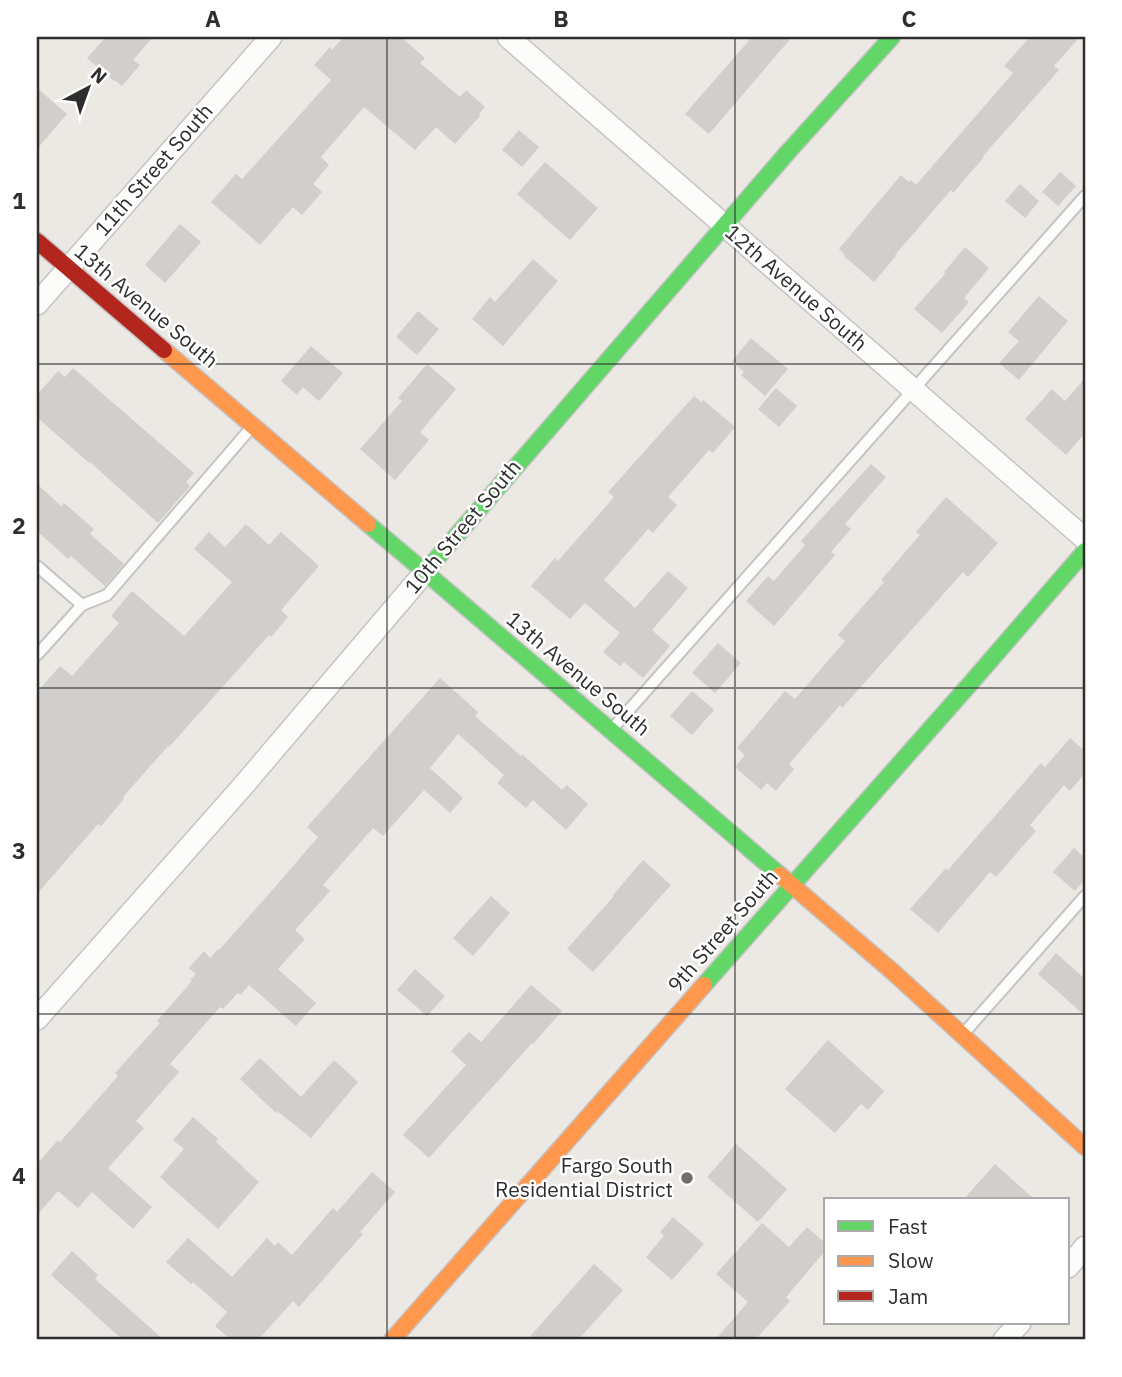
<svg xmlns="http://www.w3.org/2000/svg" width="1122" height="1377" viewBox="0 0 1122 1377" font-family="'IBM Plex Sans',sans-serif">
  <style>
    .building { fill: #d1cecb }
    .lines { fill: none; stroke-linecap: round; stroke-linejoin: round }
    .lane-casing { stroke: #c5c4c5; stroke-width: 14 }
    .street-casing { stroke: #c5c4c5; stroke-width: 24 }
    .fast-casing { stroke: #c5c4c5; stroke-width: 19 }
    .slow-casing { stroke: #c5c4c5; stroke-width: 19 }
    .jam-casing { stroke: #c5c4c5; stroke-width: 19 }
    .lane { stroke: #fcfcfb; stroke-width: 10 }
    .street { stroke: #fcfcfb; stroke-width: 21 }
    .fast { stroke: #63d668; stroke-width: 16 }
    .slow { stroke: #ff974d; stroke-width: 16 }
    .jam { stroke: #b3261e; stroke-width: 16 }
    .grid { fill: none; stroke: #2e2e2e; stroke-width: 2; stroke-opacity: 0.55 }
    .poi-dot { fill: #706f6e; stroke: #fff; stroke-width: 2.5 }
    .labels { text-anchor: middle; stroke-width: 5; stroke-linejoin: round; paint-order: stroke }
    .street-label { font-size: 21px; fill: #2e2e2e; stroke: #fff }
    .poi-label { font-size: 21px; fill: #2e2e2e; stroke: #fff; text-anchor: end }
    .neatline { fill: none; stroke: #2e2e2e; stroke-width: 2.5 }
    .grid-label { font-size: 23px; text-anchor: middle; font-weight: bold; fill: #2e2e2e }
  </style>
  <rect width="100%" height="100%" fill="#ece8e4"/>
  <g class="building">
    <polygon points="106,37 153,37 133,60 140,65 122,86 115,80 114,81 87,58"/>
    <polygon points="344,37 401,37 425,58 420,63 460,97 466,90 485,107 479,114 480,116 455,144 436,127 415,150 364,107 321,157 329,165 313,184 322,192 302,215 293,207 260,245 211,202 236,174 242,179 331,80 314,65 330,47 332,50"/>
    <polygon points="752,37 792,37 709,134 685,114"/>
    <polygon points="1030,37 1080,37 1054,66 1059,70 983,156 984,157 953,193 951,190 895,255 896,256 874,282 844,256 845,255 839,249 901,175 909,182 911,180 916,185 1013,73 1004,66"/>
    <polygon points="37,88 67,114 37,149"/>
    <polygon points="519,130 539,147 522,167 502,150"/>
    <polygon points="545,162 598,208 570,240 517,194"/>
    <polygon points="1060,172 1076,186 1058,206 1042,192"/>
    <polygon points="1020,184 1039,201 1025,218 1005,201"/>
    <polygon points="180,224 201,242 165,283 145,265"/>
    <polygon points="965,247 989,268 964,298 969,302 942,333 914,309 945,274 944,272"/>
    <polygon points="533,259 558,281 503,346 472,319 490,297 495,302"/>
    <polygon points="1039,296 1068,321 1019,380 999,363 1019,341 1008,332"/>
    <polygon points="418,311 439,329 417,355 396,337"/>
    <polygon points="751,338 788,369 765,396 741,375 744,372 732,361"/>
    <polygon points="311,346 343,373 319,401 303,387 297,395 281,381"/>
    <polygon points="427,364 456,389 420,432 429,440 395,480 360,449 402,401 398,398"/>
    <polygon points="73,368 194,473 186,482 190,486 158,523 90,462 89,463 37,417 37,395 58,371 65,377"/>
    <polygon points="1085,378 1085,433 1066,455 1025,419 1052,389 1065,401"/>
    <polygon points="776,388 797,406 779,427 758,409"/>
    <polygon points="694,396 701,402 703,400 735,427 713,453 709,450 668,497 677,505 653,533 648,529 604,580 635,608 668,571 688,588 652,630 670,646 643,678 624,662 620,666 603,652 620,633 585,603 570,619 531,586 555,558 558,561 614,497 608,492"/>
    <polygon points="871,464 886,477 845,524 851,529 831,552 835,555 774,626 746,601 768,576 774,581 805,545 801,541"/>
    <polygon points="37,484 61,506 64,503 94,529 90,534 124,564 105,586 71,556 68,559 37,531"/>
    <polygon points="946,497 998,543 968,577 963,572 842,708 840,705 789,764 794,769 776,791 767,783 761,790 735,767 745,755 737,748 785,691 795,699 845,641 838,635 884,582 881,580 920,535 916,532"/>
    <polygon points="246,524 269,545 281,532 319,566 281,610 288,617 271,637 269,635 169,747 168,746 123,797 124,799 101,826 98,824 37,894 37,692 60,666 72,676 119,623 111,616 132,591 184,636 232,582 194,549 209,532 225,547"/>
    <polygon points="718,643 741,663 715,693 692,673"/>
    <polygon points="440,678 478,712 475,716 521,756 522,754 562,790 567,785 588,804 566,830 533,800 526,808 497,783 504,775 458,734 430,768 463,798 450,813 424,790 383,836 373,828 323,885 330,891 295,930 305,939 278,969 316,1003 296,1026 249,985 240,995 238,993 223,1009 220,1007 170,1064 179,1072 136,1121 144,1128 108,1168 152,1207 133,1229 92,1192 78,1208 58,1191 37,1215 37,1164 58,1140 60,1142 118,1076 115,1073 160,1023 157,1021 192,981 190,980 196,974 189,968 204,951 210,958 218,949 219,950 275,887 318,837 307,827"/>
    <polygon points="692,691 714,710 692,735 670,716"/>
    <polygon points="1070,738 1085,751 1085,773 1070,791 1064,785 1030,825 1036,831 996,877 990,872 938,933 910,909 946,868 948,870 1041,763 1045,767"/>
    <polygon points="1074,848 1085,858 1085,879 1075,891 1053,872"/>
    <polygon points="643,860 671,885 593,972 567,949 614,896 613,895"/>
    <polygon points="491,896 510,913 473,956 453,938"/>
    <polygon points="1056,953 1085,979 1085,1016 1038,974"/>
    <polygon points="415,969 445,996 427,1016 397,990"/>
    <polygon points="531,985 562,1011 533,1044 532,1043 429,1158 403,1135 466,1065 451,1051 469,1032 481,1042"/>
    <polygon points="828,1040 884,1091 868,1110 861,1104 835,1133 785,1089"/>
    <polygon points="260,1058 301,1097 334,1060 358,1082 311,1138 277,1111 276,1113 240,1079"/>
    <polygon points="193,1117 218,1139 216,1142 259,1182 218,1229 160,1177 184,1149 173,1140"/>
    <polygon points="736,1144 787,1189 758,1222 707,1177"/>
    <polygon points="995,1164 1035,1200 963,1200"/>
    <polygon points="372,1172 395,1192 360,1232 363,1234 299,1307 293,1301 258,1340 231,1340 215,1326 227,1312 193,1282 191,1284 166,1262 188,1238 232,1277 267,1238 275,1246 278,1242 292,1255 333,1208 337,1212"/>
    <polygon points="673,1217 704,1244 672,1280 646,1257 664,1236 660,1232"/>
    <polygon points="762,1223 789,1247 807,1227 826,1244 826,1250 786,1297 790,1301 755,1340 715,1340 748,1302 716,1274"/>
    <polygon points="72,1251 98,1275 95,1279 164,1340 123,1340 51,1275"/>
    <polygon points="594,1264 623,1290 578,1340 527,1340"/>
  </g>
  <g class="lines">
    <g class="lane-casing">
      <g id="lane">
        <polyline points="37,566 82,605 37,655"/>
        <polyline points="82,605 107,595 250,429"/>
        <polyline points="613,728 1085,196"/>
        <polyline points="964,1033 1085,896"/>
      </g>
    </g>
    <g class="street-casing">
      <g id="street">
        <polyline points="508,37 1085,539"/>
        <polyline points="37,304 271,37"/>
        <polyline points="37,1019 243,786 425,572"/>
        <polyline points="1068,1267 1085,1247"/>
        <polyline points="1004,1340 1020,1323"/>
      </g>
    </g>
    <g class="fast-casing">
      <g id="fast">
        <polyline points="368,524 425,572 788,152 892,37"/>
        <polyline points="425,572 780,875"/>
        <polyline points="704,985 970,684 1085,551"/>
      </g>
    </g>
    <g class="slow-casing">
      <g id="slow">
        <polyline points="164,350 368,524"/>
        <polyline points="780,875 893,972 1085,1147"/>
        <polyline points="392,1340 704,985"/>
      </g>
    </g>
    <g class="jam-casing">
      <polyline id="jam" points="37,241 164,350"/>
    </g>
    <use href="#lane" class="lane"/>
    <use href="#street" class="street"/>
    <use href="#fast" class="fast"/>
    <use href="#slow" class="slow"/>
    <use href="#jam" class="jam"/>
  </g>
  <path class="grid" d="M387,37V1340M735,37V1340M37,364H1085M37,688H1085M37,1014H1085"/>
  <circle class="poi-dot" cx="687" cy="1178" r="7"/>
  <g class="labels">
    <g class="street-label">
      <text transform="translate(154 170) rotate(-49)" y="7">11th Street South</text>
      <text transform="translate(796 288) rotate(41)" y="7">12th Avenue South</text>
      <text transform="translate(146 306) rotate(40)" y="7">13th Avenue South</text>
      <text transform="translate(463 527) rotate(-50)" y="7">10th Street South</text>
      <text transform="translate(578 674) rotate(40)" y="7">13th Avenue South</text>
      <text transform="translate(723 931) rotate(-49)" y="7">9th Street South</text>
    </g>
    <g class="poi-label">
      <text x="673" y="1173">Fargo South<tspan x="673" dy="24">Residential District</tspan></text>
    </g>
  </g>
  <rect width="1122" height="1377" fill="none" stroke="#ffffff" stroke-width="77"/>
  <rect x="824" y="1198" width="245" height="126" fill="#ffffff" stroke="#ababab" stroke-width="2"/>
  <rect x="838" y="1221" width="35" height="10" fill="#63d668" stroke="#ababab" stroke-width="2"/>
  <text x="888" y="1234" font-size="21" fill="#2e2e2e">Fast</text>
  <rect x="838" y="1256" width="35" height="10" fill="#ff974d" stroke="#ababab" stroke-width="2"/>
  <text x="888" y="1268" font-size="21" fill="#2e2e2e">Slow</text>
  <rect x="838" y="1291" width="35" height="10" fill="#b3261e" stroke="#ababab" stroke-width="2"/>
  <text x="888" y="1304" font-size="21" fill="#2e2e2e">Jam</text>
  <g transform="translate(88 88) rotate(41)" stroke="#ffffff" stroke-width="5" paint-order="stroke">
  <path d="M0-5L12 26L0 18L-12 26Z" fill="#2e2e2e"/>
  <text y="-10" font-size="19" font-weight="bold" text-anchor="middle" fill="#2e2e2e">N</text>
  </g>
  <rect x="38" y="38" width="1046" height="1300" class="neatline"/>
  <g class="grid-label">
    <text x="213" y="27">A</text>
    <text x="561" y="27">B</text>
    <text x="909" y="27">C</text>
    <text x="19" y="209">1</text>
    <text x="19" y="534">2</text>
    <text x="19" y="859">3</text>
    <text x="19" y="1184">4</text>
  </g>
</svg>
